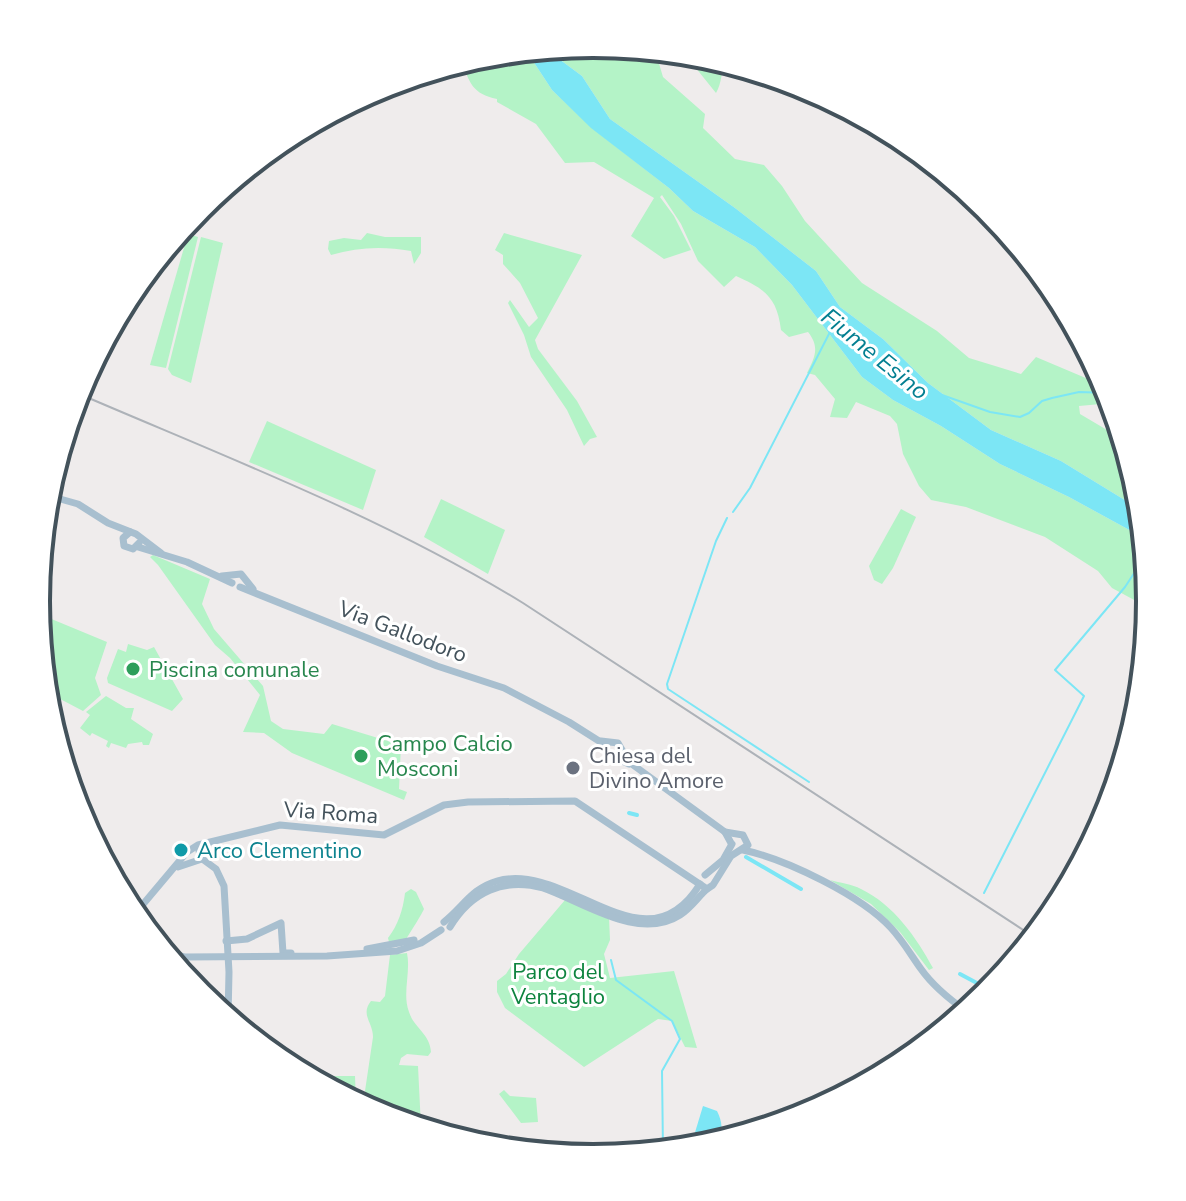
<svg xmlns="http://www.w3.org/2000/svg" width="1186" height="1201" viewBox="0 0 1186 1201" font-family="'Nunito Sans',sans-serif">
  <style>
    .green { fill: #b4f3c7 }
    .water { fill: #7ce6f5 }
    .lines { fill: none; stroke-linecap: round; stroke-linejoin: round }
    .stream { stroke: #7ce6f5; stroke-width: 2 }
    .canal { stroke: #7ce6f5; stroke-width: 4 }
    .major { stroke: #a8bfcf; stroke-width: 7 }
    .rail { stroke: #adb2b8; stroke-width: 2 }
    .leisure-dot { fill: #2e9e5b; stroke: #fff; stroke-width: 3 }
    .worship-dot { fill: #6b7280; stroke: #fff; stroke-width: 3 }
    .culture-dot { fill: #0f9aa8; stroke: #fff; stroke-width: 3 }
    .labels { text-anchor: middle; stroke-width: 6; stroke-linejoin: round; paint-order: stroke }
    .street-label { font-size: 22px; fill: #43525b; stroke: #fff }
    .leisure-label { font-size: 22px; fill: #27864d; stroke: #fff; text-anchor: start }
    .worship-label { font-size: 22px; fill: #5b616d; stroke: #fff; text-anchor: start }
    .culture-label { font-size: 22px; fill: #0d838f; stroke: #fff; text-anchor: start }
    .park-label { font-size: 22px; fill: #0d833e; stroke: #fff }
    .water-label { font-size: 24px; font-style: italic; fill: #037f91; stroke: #fff }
    .rim { fill: none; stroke: #43525b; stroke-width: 4 }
  </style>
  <rect width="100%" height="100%" fill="#efecec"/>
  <g class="green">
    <polygon points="593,44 604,45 618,53 624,47 655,50 663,77 705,114 703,128 735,159 764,165 782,186 805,221 862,283 937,331 969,358 1021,374 1036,357 1107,387 1112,403 1079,406 1080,414 1124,440 1139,492 1141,510 1061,461 991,430 928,383 883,339 840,307 816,271 735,208 610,119 582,76 551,53 549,48"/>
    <path d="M522,51L533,61L552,90L592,128L669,188L693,211L755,247L792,285L862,377L893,400L941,426L1000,464L1069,497L1144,538L1149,608L1112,588L1098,571L1045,537L966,507L931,500L919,486L903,454L897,424L890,416L856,402L847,418L830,417L835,399L815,375L807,373C815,357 820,347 808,332L789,337L781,330C777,297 765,289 736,276L724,287L698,261L681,224L662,195L660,197L674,216L691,250L664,259L631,236L654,198L594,162L565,163L536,124L497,102V99C473,94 469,83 462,61L485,54Z"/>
    <path d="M683,52L702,54L725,61C721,72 722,83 716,93Z"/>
    <path d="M367,233L385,237H421V253L414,264L411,251C383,246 358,247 331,255L328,249L329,241L344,238L361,240Z"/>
    <polygon points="504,233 582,255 535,340 538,349 577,401 597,437 590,439 584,446 567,410 531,357 524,335 508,303 510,300 529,327 538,318 520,283 503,264 503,255 495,250"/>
    <polygon points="188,234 198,237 166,368 150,365"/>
    <polygon points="201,237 223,243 191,383 172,375 168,369"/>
    <polygon points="267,421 376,470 363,510 249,462"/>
    <polygon points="441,499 505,530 488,574 424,537"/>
    <polygon points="901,509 916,517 893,568 882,584 874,580 869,566"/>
    <polygon points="153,555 210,579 202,604 214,629 263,686 271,721 283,729 324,734 332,724 401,745 399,789 407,792 404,800 292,753 264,733 243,732 260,695 230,658 215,645 158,565 150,557"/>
    <polygon points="37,613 107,642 95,678 101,695 83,711 45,691"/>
    <polygon points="128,644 147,650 154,647 183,699 172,711 108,683 107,678 118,649 126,652"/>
    <polygon points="106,696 126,708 134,708 131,719 153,734 149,745 143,745 142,742 128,744 126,748 111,743 109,748 106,746 108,741 92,733 90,736 80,728 90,715 86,712"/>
    <path d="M830,880C840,883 852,884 861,889C894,905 916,937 933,968L929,970L900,932L871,904Z"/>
    <path d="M411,889L416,892L424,909C423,912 409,935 406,939L389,942L388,938C398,925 403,910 405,893Z"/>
    <polygon points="565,900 609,917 610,940 604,954 610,978 674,971 697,1048 685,1047 672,1021 658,1019 584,1067 505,1008 497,992 497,981 506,974 519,954"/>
    <path d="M407,953C411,972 402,994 409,1012C414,1028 430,1034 431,1052L428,1056L407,1054L401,1058L399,1065L418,1066L421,1127L388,1118V1107L383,1109L368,1100L365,1091L373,1037C373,1022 360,1015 371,1001L380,1002L385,996L390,955Z"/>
    <polygon points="307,1076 355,1076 356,1102"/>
    <polygon points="504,1090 510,1096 536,1098 538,1122 521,1123 499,1094"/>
  </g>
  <g class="water">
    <polygon points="549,48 551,53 582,76 610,119 735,208 816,271 840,307 883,339 928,383 991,430 1061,461 1141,510 1144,538 1069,497 1000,464 941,426 893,400 862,377 792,285 755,247 693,211 669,188 591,128 552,90 533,61 522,51"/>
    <path d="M703,1106L717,1111C728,1133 718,1145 694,1148L693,1139Z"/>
  </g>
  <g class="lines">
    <g class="stream">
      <polyline points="942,395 990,412 1020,417 1029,413 1042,401 1052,398 1079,392 1109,393"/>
      <polyline points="733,512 750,488 831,330"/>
      <polyline points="727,518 716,541 667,684 668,689 809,782"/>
      <polyline points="984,893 1084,696 1055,670 1125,587 1146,555"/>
      <polyline points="611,960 616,980 672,1021 680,1039 662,1071 663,1151"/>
    </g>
    <g class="canal">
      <polyline points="629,813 637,815"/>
      <polyline points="746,857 801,889"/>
      <polyline points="960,974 990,990"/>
    </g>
    <g class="major">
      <polyline points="46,495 78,504 108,523 136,534 161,553"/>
      <polyline points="130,532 123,538 124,546 133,549 139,543"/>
      <polyline points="138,547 187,562 232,583"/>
      <polyline points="222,576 241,574 253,589"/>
      <polyline points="240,587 437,666 504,688 569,722 599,741 606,749"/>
      <polyline points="601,741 618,743 629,762 725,832 731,843"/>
      <polyline points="614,757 629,764"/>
      <polyline points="203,845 199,851 201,858 216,869 224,886 229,972 228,1018"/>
      <path d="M743,850C786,859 862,896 891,928C903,941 911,955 921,969C933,986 949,999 966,1011"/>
      <polyline points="178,867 202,859"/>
      <polyline points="705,875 723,860 732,844"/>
      <polyline points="134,915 187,852 198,845 280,825 384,835 444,805 468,802 575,801 707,889 713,885 731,856 748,845 743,835 725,832"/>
      <path d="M444,922C463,907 472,888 497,881C569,861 645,973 700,884"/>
      <path d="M450,927C471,892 504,877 543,888C584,902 638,942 680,915C691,908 698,897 707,889"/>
      <polyline points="226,941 247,939 281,923 283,953 291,953"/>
      <polyline points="158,945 171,953 185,957 327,956 397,951 421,943 441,930"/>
      <polyline points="367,949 414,940"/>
    </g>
    <path class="rail" d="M77,393C228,458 383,517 523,603L1034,937"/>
  </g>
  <g class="leisure-dot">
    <circle cx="133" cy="669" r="8"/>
    <circle cx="361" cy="756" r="8"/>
  </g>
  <circle class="worship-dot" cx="573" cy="768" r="8"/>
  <circle class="culture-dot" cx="181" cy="850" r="8"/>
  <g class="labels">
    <g class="street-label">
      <text transform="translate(403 631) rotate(21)" y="8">Via Gallodoro</text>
      <text transform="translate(331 812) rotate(4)" y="8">Via Roma</text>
    </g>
    <g class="leisure-label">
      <text x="149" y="677">Piscina comunale</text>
      <text x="377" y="751">Campo Calcio<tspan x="377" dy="25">Mosconi</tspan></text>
    </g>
    <g class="worship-label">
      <text x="589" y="763">Chiesa del<tspan x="589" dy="25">Divino Amore</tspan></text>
    </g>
    <g class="culture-label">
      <text x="197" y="858">Arco Clementino</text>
    </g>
    <g class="park-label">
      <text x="558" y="979">Parco del<tspan x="558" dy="25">Ventaglio</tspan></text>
    </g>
    <g class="water-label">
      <text transform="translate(875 354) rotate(39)" y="8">Fiume Esino</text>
    </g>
  </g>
  <path d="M0 0H1186V1201H0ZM50 601a543 543 0 1 1 1086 0a543 543 0 1 1-1086 0Z" fill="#fff" fill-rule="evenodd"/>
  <path class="rim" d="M50 601a543 543 0 1 1 1086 0a543 543 0 1 1-1086 0Z"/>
</svg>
